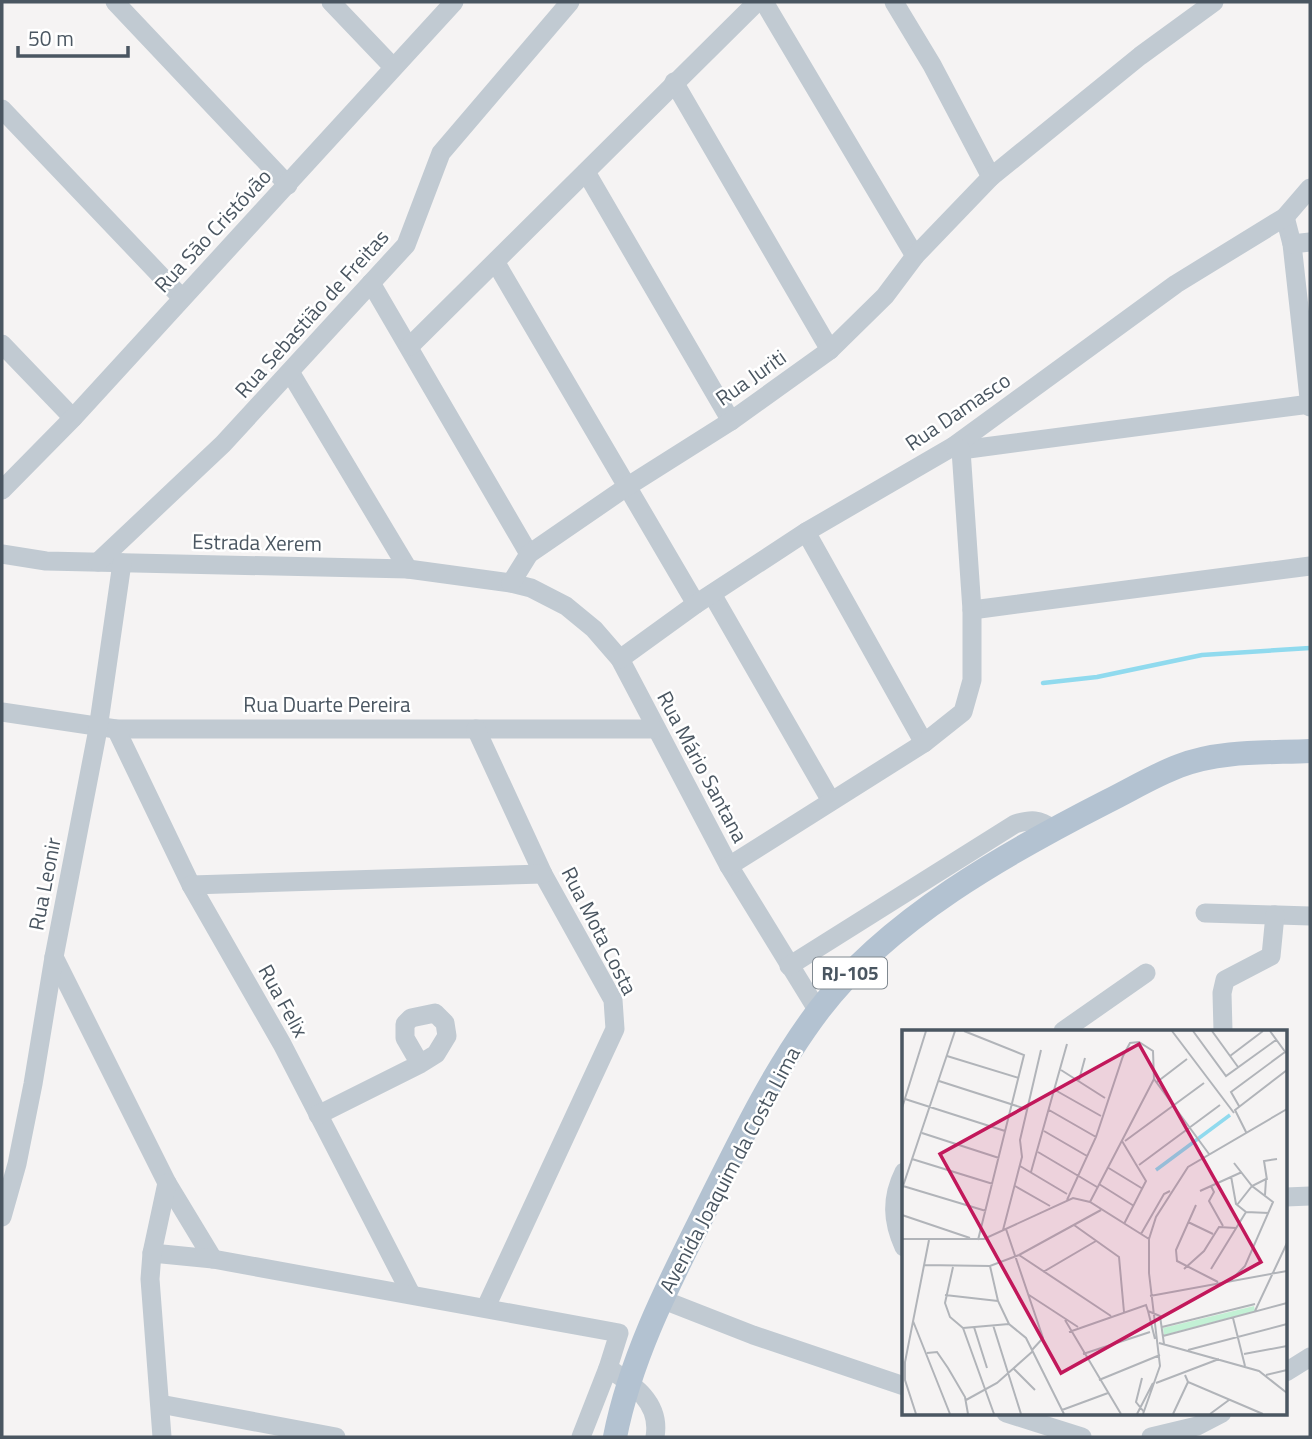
<svg xmlns="http://www.w3.org/2000/svg" width="1312" height="1439" viewBox="0 0 1312 1439" font-family="'Titillium Web',sans-serif">
  <style>
    .lines { fill: none; stroke-linecap: round; stroke-linejoin: round }
    .stream { stroke: #90daee; stroke-width: 4.5 }
    .minor { stroke: #c1cad2; stroke-width: 19 }
    .major { stroke: #b3c2d1; stroke-width: 24 }
    .labels { text-anchor: middle; stroke-width: 5; stroke-linejoin: round; paint-order: stroke }
    .shield { fill: #fff; stroke: #808990; stroke-width: 2 }
    .shield-label { font-size: 19px; font-weight: bold; fill: #4a5661 }
    .street-label { font-size: 21px; fill: #4a5661; stroke: #fff }
    .inset-river { fill: none; stroke: #90daee; stroke-width: 3.5 }
    .inset-road { fill: none; stroke: #b1b4b9; stroke-width: 2 }
    .view { fill: #c2185b; fill-opacity: 0.15; stroke: #c2185b; stroke-width: 3.5 }
    .inset-edge { fill: none; stroke: #4a5661; stroke-width: 3.5 }
  </style>
  <rect width="100%" height="100%" fill="#f5f3f3"/>
  <g class="lines">
    <polyline class="stream" points="1043,683 1097,677 1202,655 1310,648"/>
    <g class="minor">
      <polyline points="115,2 288,185"/>
      <polyline points="331,2 393,67"/>
      <polyline points="764,2 915,256"/>
      <polyline points="894,2 932,65 991,177"/>
      <polyline points="674,82 830,350"/>
      <polyline points="2,109 181,297"/>
      <polyline points="586,172 731,421"/>
      <polyline points="1285,217 1292,244 1310,407"/>
      <polyline points="1292,244 1310,242"/>
      <polyline points="496,263 696,604"/>
      <polyline points="371,283 529,554"/>
      <polyline points="2,344 73,418"/>
      <polyline points="410,346 757,2"/>
      <polyline points="290,372 408,569"/>
      <polyline points="961,450 1310,404"/>
      <polyline points="2,490 73,418 454,2"/>
      <polyline points="806,532 924,743"/>
      <polyline points="2,554 46,561 408,569 511,583 531,588 566,606 594,629 620,659 729,866 818,1011"/>
      <polyline points="98,562 223,444 406,245 441,153 570,2"/>
      <polyline points="511,583 529,554 625,488 731,421 830,350 885,296 915,256 991,177 1140,56 1214,2"/>
      <polyline points="712,594 831,801"/>
      <polyline points="972,610 1310,566"/>
      <polyline points="620,659 696,604 806,532 954,446 1176,284 1285,217 1310,188"/>
      <polyline points="2,712 116,729 654,729"/>
      <polyline points="116,729 191,885 282,1044 411,1294"/>
      <polyline points="476,729 543,874 613,1000 615,1029 486,1307"/>
      <polyline points="729,866 924,743 963,712 972,680 972,610 961,450 954,446"/>
      <polyline points="191,885 543,874"/>
      <polyline points="1205,913 1310,916"/>
      <polyline points="54,957 167,1183 213,1259"/>
      <path d="M789,966L1015,824C1031,819 1039,819 1053,829"/>
      <polyline points="1063,1031 1146,973"/>
      <polyline points="1223,1031 1222,993 1225,980 1271,956 1275,915"/>
      <polyline points="318,1115 420,1064 436,1054 447,1036 445,1023 435,1013 411,1018 405,1024 405,1038 420,1064"/>
      <path d="M904,1172C891,1198 892,1221 904,1247"/>
      <polyline points="1286,1197 1310,1196"/>
      <polyline points="2,1217 17,1164 33,1084 54,957 98,729 122,563"/>
      <polyline points="152,1253 213,1259 619,1333 608,1368"/>
      <polyline points="661,1299 753,1335 904,1386"/>
      <polyline points="1286,1372 1310,1357"/>
      <polyline points="160,1404 336,1437"/>
      <polyline points="1006,1413 1082,1437"/>
      <polyline points="162,1437 150,1279 152,1253 167,1183"/>
      <path d="M581,1437L608,1368C634,1385 661,1403 655,1437"/>
      <polyline points="1151,1437 1197,1426 1222,1413"/>
    </g>
    <path class="major" d="M615,1437C630,1360 667,1287 702,1217C737,1147 772,1072 819,1010C888,919 1008,852 1108,801C1132,789 1155,775 1179,766C1220,750 1268,753 1310,751"/>
  </g>
  <g class="labels">
    <rect class="shield" x="813" y="957.5" width="74" height="31" rx="5"/>
    <g class="shield-label">
      <text x="850" y="980">RJ-105</text>
    </g>
    <g class="street-label">
      <text transform="translate(213 231) rotate(-47)" y="7">Rua São Cristóvão</text>
      <text transform="translate(312 314) rotate(-48)" y="7">Rua Sebastião de Freitas</text>
      <text transform="translate(751 378) rotate(-35)" y="7">Rua Juriti</text>
      <text transform="translate(958 412) rotate(-34)" y="7">Rua Damasco</text>
      <text transform="translate(257 543) rotate(1)" y="7">Estrada Xerem</text>
      <text x="327" y="712">Rua Duarte Pereira</text>
      <text transform="translate(702 767) rotate(62)" y="7">Rua Mário Santana</text>
      <text transform="translate(45 884) rotate(-79)" y="7">Rua Leonir</text>
      <text transform="translate(599 931) rotate(63)" y="7">Rua Mota Costa</text>
      <text transform="translate(283 1001) rotate(61)" y="7">Rua Felix</text>
      <text transform="translate(730 1170) rotate(-62)" y="7">Avenida Joaquim da Costa Lima</text>
    </g>
  </g>
  <g transform="translate(902 1030)">
    <rect width="385" height="385" fill="#f5f3f3"/>
    <path d="M352,276L353,281L262,305L261,298Z" fill="#c3f1d5"/>
    <path class="inset-river" d="M254,140L328,85"/>
    <path class="inset-road" d="M62,1L122,25L76,210M270,1L332,83M291,1L324,46L374,10M310,1L336,37M368,1L384,23M45,26L117,48M328,26L361,1M159,40L203,68M252,49L307,124M177,50L183,28M37,51L124,79M255,52L285,29M153,60L199,86M3,69L103,101M337,76L329,62L383,22M0,78L24,1M147,80L194,107M142,101L185,126M344,102L333,80L385,40M20,103L97,128M220,111L244,151L222,194M223,111L302,53M136,122L195,157M10,129L91,154M237,135L318,75M118,136L165,164M205,137L241,159M129,142L165,14M329,146L334,174L344,182L367,183M365,150L362,131L375,129M197,154L232,176M1,156L84,181M113,156L148,176M309,156L312,162L307,171L321,196M0,159L53,1M298,161L340,142M165,170L194,107L221,26L228,13L237,12L251,21L252,49L188,172M294,175L274,220L275,231L316,252M335,175L350,156L364,149L363,165M0,185L68,208M286,192L311,204M172,195L217,227L222,282M104,199L141,308L130,320M101,200L120,127L118,110L139,20M239,204L262,164L268,161M0,209H82L171,168L188,172L247,209M117,225L209,286M22,235L88,236L117,225L199,180M88,236L96,271L107,294L124,308L162,384M51,237L43,273L48,287L61,298M282,239L302,221L317,197L334,198M309,239L344,182M141,242L194,211M328,251L343,236L371,172L350,156L332,133M43,265L96,271M127,265L176,297M248,266L385,241M353,281L385,213M331,288L343,336M163,290L219,384M11,291L48,384M91,295L119,384M72,297L85,338M260,297L353,274M61,298L92,384M61,298L107,294M167,302L244,275L246,281M261,306L385,273M253,309L246,281L258,286L262,314M257,313L357,341L385,363M286,320L385,294M25,323L35,322L46,338L63,367L66,384M181,324L248,302M342,324L385,316M112,339L133,360M283,345L286,352L361,384M364,345L385,340M240,348L234,372L242,382M197,350L258,325M254,353L317,329M64,370L95,353L131,321M160,380L206,363M14,384L3,350V332L27,210M235,384L251,353M241,384L258,336L247,243V209L254,187L286,137L385,79M271,384L286,352M308,384L327,370"/>
    <path class="view" d="M237,14L359,232L159,343L38,124Z"/>
    <rect width="385" height="385" class="inset-edge"/>
  </g>
  <rect width="1312" height="1439" fill="none" stroke="#4a5661" stroke-width="7"/>
  <path d="M18 46v10h110v-10" fill="none" stroke="#4a5661" stroke-width="3.5"/>
  <text x="28" y="46" font-size="21" fill="#4a5661" stroke="#ffffff" stroke-width="5" paint-order="stroke">50 m</text>
</svg>
